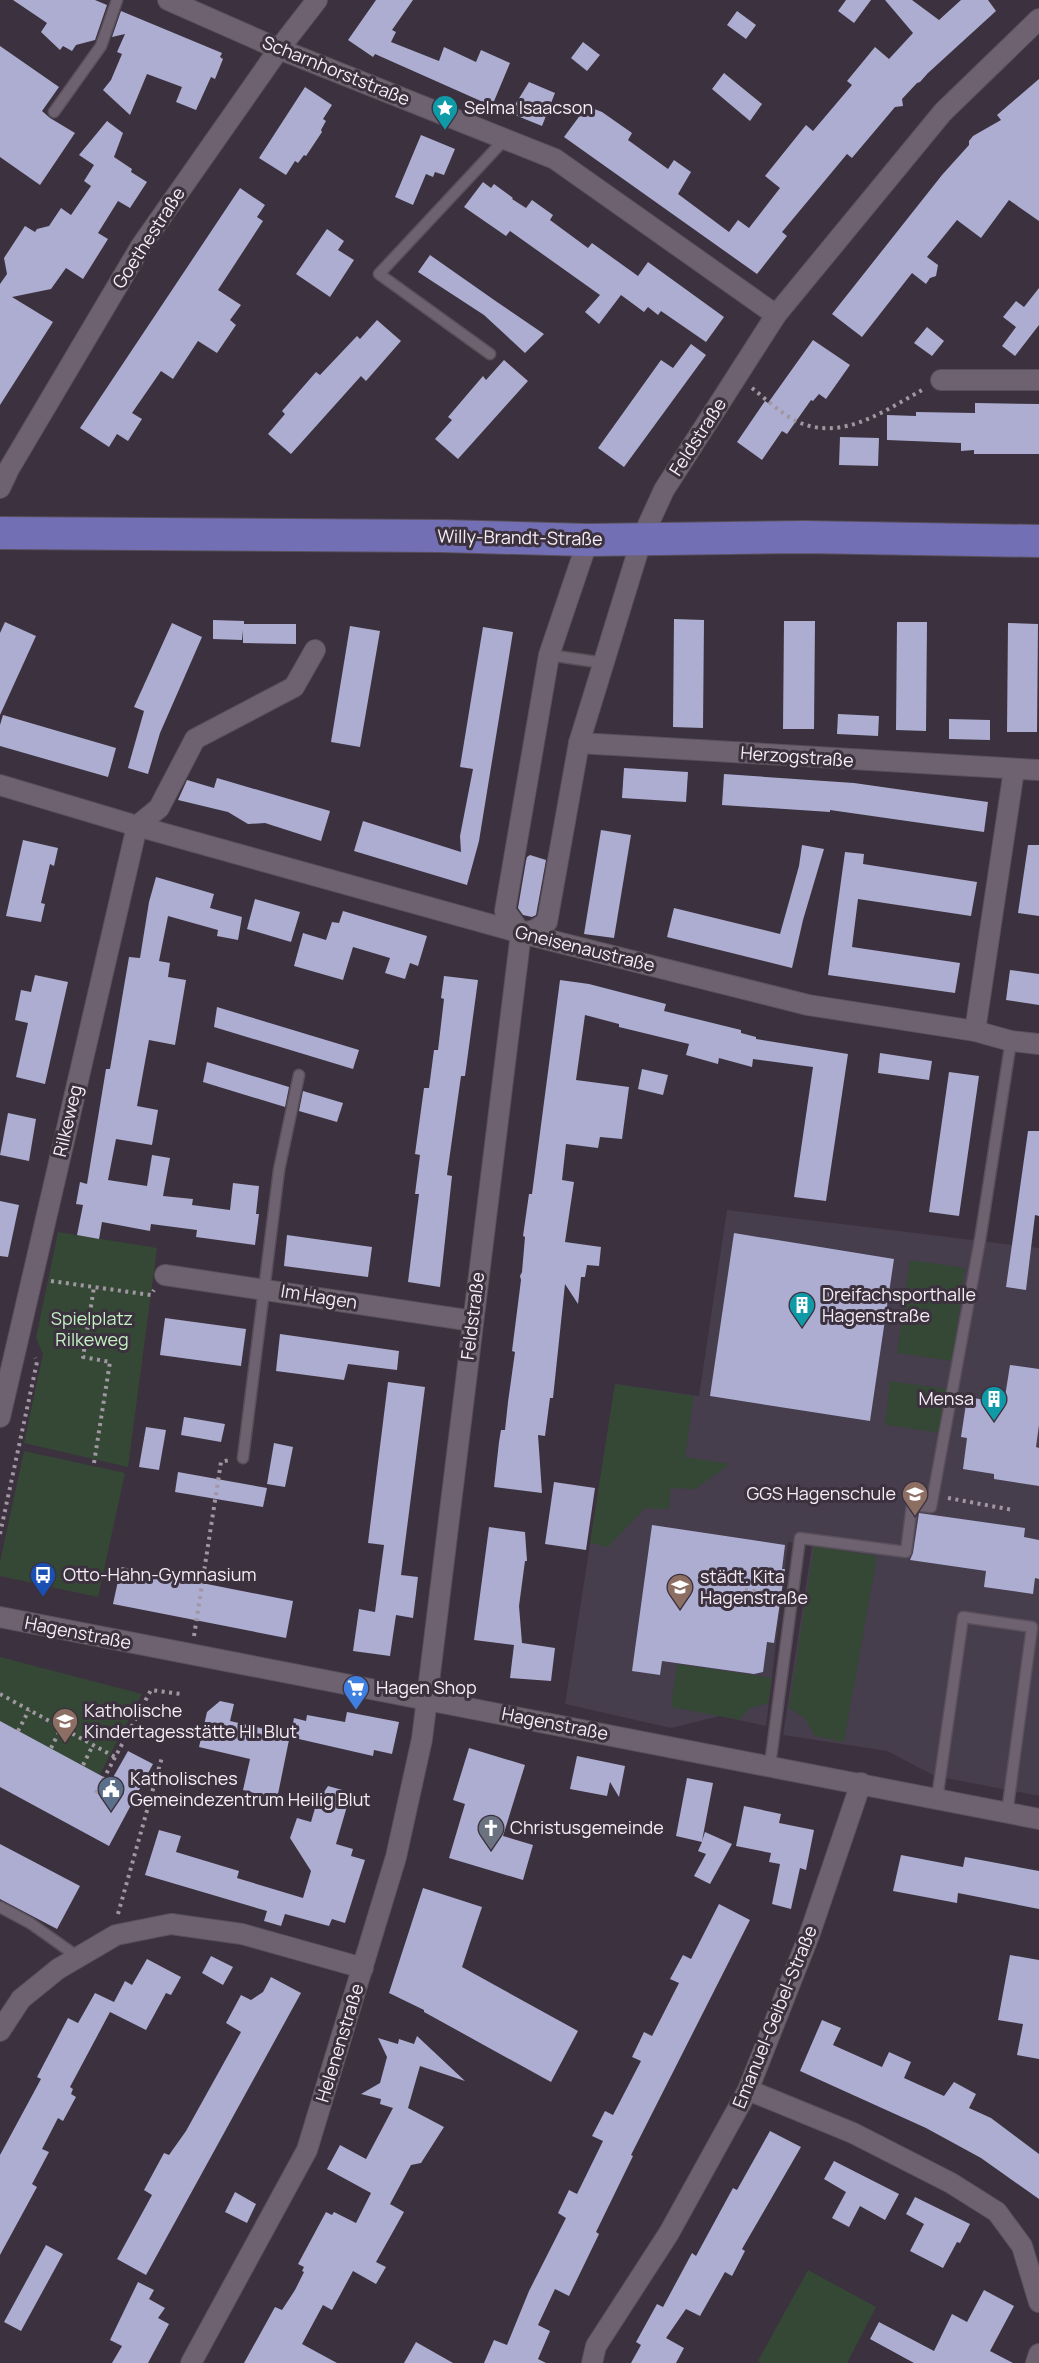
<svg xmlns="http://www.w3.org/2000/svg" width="1039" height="2363" viewBox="0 0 1039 2363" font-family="Manrope,sans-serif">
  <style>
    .education { fill: #463d4d }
    .green { fill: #354835 }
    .building { fill: #acadd1 }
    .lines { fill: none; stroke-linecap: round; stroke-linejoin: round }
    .service-casing { stroke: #59505b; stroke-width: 13 }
    .minor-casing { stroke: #59505b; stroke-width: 22 }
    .primary-casing { stroke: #59505b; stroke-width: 34 }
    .path { stroke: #a097a2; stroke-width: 4; stroke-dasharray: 3 4.5; stroke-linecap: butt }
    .service { stroke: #6e6271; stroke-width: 10 }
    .minor { stroke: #6e6271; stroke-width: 20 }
    .primary { stroke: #736fb4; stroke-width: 32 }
    .labels { text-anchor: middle; stroke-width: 6; stroke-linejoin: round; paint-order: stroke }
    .street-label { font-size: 18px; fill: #f4edf5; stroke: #3c313e }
    .poi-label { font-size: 18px; fill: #f4edf5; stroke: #3c313e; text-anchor: start }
    .park-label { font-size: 18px; fill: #c2f2c1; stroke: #3c313e }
  </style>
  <rect width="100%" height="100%" fill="#3c313e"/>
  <polygon class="education" points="727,1210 1039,1248 1039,1796 935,1776 887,1751 783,1735 812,1546 788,1542 766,1726 720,1716 671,1728 565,1704 615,1384 699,1396"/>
  <g class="green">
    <polygon points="58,1232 157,1248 128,1467 24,1443 43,1354 36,1338"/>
    <polygon points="910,1260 965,1268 952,1361 897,1353"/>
    <polygon points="890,1381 948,1389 943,1433 885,1425"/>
    <polygon points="615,1384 694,1396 685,1457 730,1464 695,1489 671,1488 669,1509 645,1508 608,1547 590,1543"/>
    <polygon points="24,1451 125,1473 98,1597 0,1576 0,1562"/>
    <polygon points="814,1546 877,1556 844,1742 815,1736 805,1718 789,1708"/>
    <polygon points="0,1657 142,1694 99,1776 0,1722"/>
    <path d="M677,1664L772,1678L768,1704C755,1705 747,1708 740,1720L671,1707Z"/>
    <polygon points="808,2270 876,2307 847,2363 762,2363 758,2361"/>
  </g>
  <g class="building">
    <polygon points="13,0 95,0 107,5 95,40 76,45 72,51 63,46 60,50 41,32 47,23"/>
    <polygon points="376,0 413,0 392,30 396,32 391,42 439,61 444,47 476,62 481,50 510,63 492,106 375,54 373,57 348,40"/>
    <polygon points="846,0 871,0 854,23 838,11"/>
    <polygon points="885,0 912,0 939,20 961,0 988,0 996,11 928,73 920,82 917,83 902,99 903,106 895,107 852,158 847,154 782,232 787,236 757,274 564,137 587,106 602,112 632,133 628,140 668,169 674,160 691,172 678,194 729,232 738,220 749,228 780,188 765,176 806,125 813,131 852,85 847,81 875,47 889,59 913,33"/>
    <polygon points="121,11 222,53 220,57 223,59 215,79 211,77 196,110 176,102 182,87 147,74 130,115 103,90 111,80 122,54 117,52 125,34 112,37"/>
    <polygon points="737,11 756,25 746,39 727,25"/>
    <polygon points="583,42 600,55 587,71 571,58"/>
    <polygon points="0,46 59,87 42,111 50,118 75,133 40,185 0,157"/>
    <polygon points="724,73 762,104 750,121 712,89"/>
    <polygon points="1039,79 1039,221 1009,200 981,238 957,220 927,257 938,265 936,276 930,278 926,284 912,273 862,337 832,314 942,175 969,145 969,141 973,136 1001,120 997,115"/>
    <polygon points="529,82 555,93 542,126 510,113"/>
    <polygon points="305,87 332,105 323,119 326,121 321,130 322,132 306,156 304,155 298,163 295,161 286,175 259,158"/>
    <polygon points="107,121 123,133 114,157 132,169 131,172 147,182 130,208 118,201 98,233 108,239 83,279 66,268 51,289 12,297 53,322 0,405 0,284 7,274 4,258 25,226 35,232 37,229 49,226 61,208 71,215 91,186 84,181 94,165 79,155"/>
    <polygon points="421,135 455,149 444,175 435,172 433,177 426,174 413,205 395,197"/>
    <polygon points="483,182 491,188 494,184 513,198 512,199 526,208 532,200 553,215 550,220 588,248 592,243 638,276 648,262 724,317 706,342 661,311 658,315 648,307 644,312 621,295 599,324 585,312 600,295 510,231 506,236 464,207"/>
    <polygon points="240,188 265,205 257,217 263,221 218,290 241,305 230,320 236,325 217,353 198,341 173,379 161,371 132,413 142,419 128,441 117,434 109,447 80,428"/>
    <polygon points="327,229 344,241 338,250 354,260 330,297 296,274"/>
    <polygon points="430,255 497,302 544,334 525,353 484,315 418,272"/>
    <polygon points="1039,288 1039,325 1015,356 1002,346 1016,327 1003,317 1016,301 1024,307"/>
    <polygon points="377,320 401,341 366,381 361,376 291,454 268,434 285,414 282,411 316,372 320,375 357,336 360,339"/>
    <polygon points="927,327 944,341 932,356 914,343"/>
    <polygon points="813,340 850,365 826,399 819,394 813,401 811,400 787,434 782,431 762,460 737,442 765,401 768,403"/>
    <polygon points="691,344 706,355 624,467 598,448 661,360 673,368"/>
    <polygon points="504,360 528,381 458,459 435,439 452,420 448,417 483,376 486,380"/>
    <polygon points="975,403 1039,404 1039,454 974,454 974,450 961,451 961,443 887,440 887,415 916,416 916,412 975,413"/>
    <polygon points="840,437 879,438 878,466 839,465"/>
    <polygon points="674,619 704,620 703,728 673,727"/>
    <polygon points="213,620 244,621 244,624 296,624 296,644 243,643 243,630 242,640 213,639"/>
    <polygon points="784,621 815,621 814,729 783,729"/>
    <polygon points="5,622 36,636 0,715 0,633"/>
    <polygon points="897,622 927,622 926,731 896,730"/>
    <polygon points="172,623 202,637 160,733 148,774 128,768 144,711 134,707"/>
    <polygon points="1008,623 1038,624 1037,732 1007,732"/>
    <polygon points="350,626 380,631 360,747 331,742"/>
    <polygon points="483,627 513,632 479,841 467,885 354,851 363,821 461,852 460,836 473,769 460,767"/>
    <polygon points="838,714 879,716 878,736 837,734"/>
    <polygon points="3,715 116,748 108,777 0,746 0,725"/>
    <polygon points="949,719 990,720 990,740 949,739"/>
    <polygon points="624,768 688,772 686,802 622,798"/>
    <polygon points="724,774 854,783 988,802 984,832 830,810 830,812 722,805"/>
    <polygon points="217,778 330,811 321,841 265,823 248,824 228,812 178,800 187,780 214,788"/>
    <polygon points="601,830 631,835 614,938 584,934"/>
    <polygon points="23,840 58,848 54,866 50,864 41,903 45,904 41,922 6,916"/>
    <polygon points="802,845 824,849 803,920 792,968 667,937 674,908 780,934 799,866"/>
    <polygon points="1028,845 1039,845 1039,916 1018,913"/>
    <polygon points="845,852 864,854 863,864 977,882 971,916 858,899 852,947 960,963 955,993 828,975"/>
    <polygon points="530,855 546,860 536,915 532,917 523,915 518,908 526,861 527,857"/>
    <polygon points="156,877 214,894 210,908 242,917 238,940 217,936 218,930 168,916 159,961 170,963 168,977 186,980 175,1045 149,1040 137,1106 158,1110 152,1145 116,1139 108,1180 147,1186 152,1155 170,1158 163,1196 193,1199 192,1205 230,1210 233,1183 259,1186 256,1214 259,1214 255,1245 196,1237 197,1230 151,1224 150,1231 102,1222 99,1239 77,1235 83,1205 76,1204 80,1182 87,1184 106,1069 110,1069 129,957 140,958 149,902"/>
    <polygon points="255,899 300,912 291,942 247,929"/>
    <polygon points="343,911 427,936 418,966 410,963 405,979 385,973 390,958 353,947 343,980 294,966 303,933 326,940 332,922 339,923"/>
    <polygon points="1010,970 1039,974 1039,1005 1006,1000"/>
    <polygon points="35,975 68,982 45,1084 16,1077 28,1023 15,1020 21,990 31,992"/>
    <polygon points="444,976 478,980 465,1076 461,1076 447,1175 452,1176 440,1287 408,1282 419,1194 415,1194 420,1155 415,1154 424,1088 429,1088 434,1050 438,1050 444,999 441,998"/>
    <polygon points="560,980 589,984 666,1004 664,1011 741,1030 741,1033 756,1037 756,1039 848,1054 826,1201 794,1197 813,1067 753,1059 752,1067 719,1058 718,1064 686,1055 689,1044 619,1027 619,1024 585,1015 576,1080 629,1087 622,1139 600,1137 598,1148 566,1144 562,1180 574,1182 565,1242 601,1247 599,1266 587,1265 585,1277 581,1277 578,1304 565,1284 553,1398 550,1398 545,1436 538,1435 542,1493 494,1487 499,1442 501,1430 505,1430 508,1402 515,1352 512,1351 521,1280 520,1276 522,1272 525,1237 523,1236 529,1194 532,1194"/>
    <polygon points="217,1007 359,1050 353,1069 214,1027"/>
    <polygon points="880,1053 932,1061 929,1080 878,1073"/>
    <polygon points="207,1062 289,1087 285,1107 203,1082"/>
    <polygon points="642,1069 668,1075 663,1095 638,1089"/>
    <polygon points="949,1072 979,1076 959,1216 929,1212"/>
    <polygon points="303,1091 343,1103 337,1122 299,1111"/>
    <polygon points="8,1113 36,1119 29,1161 0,1155"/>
    <polygon points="1028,1131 1039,1131 1039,1216 1035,1215 1026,1290 1006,1287"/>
    <polygon points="0,1201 19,1205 8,1257 0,1256"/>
    <polygon points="734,1233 894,1259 870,1421 710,1396"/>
    <polygon points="287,1235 372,1247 368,1277 284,1266"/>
    <polygon points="165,1318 246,1329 241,1366 160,1355"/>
    <polygon points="280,1334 399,1351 397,1370 348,1364 344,1380 276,1371"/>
    <polygon points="1010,1365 1039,1369 1039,1425 1036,1447 1039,1448 1039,1486 994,1479 994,1474 963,1469 967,1438 961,1437 967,1397 1004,1403"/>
    <polygon points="388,1382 425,1387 401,1575 418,1577 413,1618 396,1615 390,1656 353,1651 359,1609 375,1612 384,1545 368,1543"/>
    <polygon points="184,1417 225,1424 221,1442 181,1435"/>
    <polygon points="146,1427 166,1430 159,1470 139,1467"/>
    <polygon points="274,1443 293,1447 285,1487 267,1484"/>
    <polygon points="178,1472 267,1488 263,1507 175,1492"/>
    <polygon points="554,1482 595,1488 586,1550 545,1544"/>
    <polygon points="919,1513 1025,1528 1024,1537 1039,1540 1039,1579 1035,1578 1033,1594 984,1587 986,1571 910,1560 913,1553"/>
    <polygon points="652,1525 785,1545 782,1569 785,1569 774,1643 767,1642 763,1672 754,1674 662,1661 660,1675 632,1671"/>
    <polygon points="489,1527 525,1532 527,1561 525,1561 519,1606 522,1643 555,1648 551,1681 510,1678 514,1645 474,1640"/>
    <polygon points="121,1567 293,1601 286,1638 113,1604"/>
    <polygon points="220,1701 234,1704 230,1721 290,1735 277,1799 243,1790 250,1759 199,1747 207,1712"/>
    <polygon points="347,1712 399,1722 392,1754 374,1750 373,1756 290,1737 294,1718 306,1721 307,1715 345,1722"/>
    <polygon points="0,1721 111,1781 128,1751 153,1764 109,1846 0,1787"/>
    <polygon points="469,1748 525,1765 503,1836 533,1845 523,1880 449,1858 465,1804 453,1800"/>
    <polygon points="577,1756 625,1766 619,1797 610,1782 607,1796 570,1789"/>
    <polygon points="687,1778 713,1783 702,1841 705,1832 732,1844 710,1884 694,1876 706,1854 698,1851 702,1842 676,1836"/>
    <polygon points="328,1786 346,1791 345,1795 350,1796 336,1844 353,1849 351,1856 365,1860 345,1923 332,1919 329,1926 285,1914 281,1926 264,1921 267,1911 145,1875 159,1830 181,1836 176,1852 239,1871 237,1878 303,1898 311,1871 290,1838 297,1818 311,1822 320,1791 324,1792"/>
    <polygon points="744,1806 781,1814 779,1823 814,1830 806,1870 800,1868 791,1909 772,1904 780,1864 769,1862 771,1853 736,1846"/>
    <polygon points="0,1844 80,1886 57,1929 0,1899"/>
    <polygon points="901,1855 963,1867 965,1857 1039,1871 1039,1909 958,1893 957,1903 893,1891"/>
    <polygon points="423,1888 482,1907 462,1967 578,2031 551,2082 424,2012 424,2010 389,1993"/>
    <polygon points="719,1904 750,1920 631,2155 633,2156 596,2232 599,2234 569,2296 555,2289 538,2325 550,2331 538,2359 546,2363 484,2363 494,2340 507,2345 529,2291 566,2218 558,2213 569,2190 577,2194 603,2141 592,2136 605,2111 613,2115 641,2061 632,2057 644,2032 652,2036 679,1983 670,1979 683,1955 691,1959"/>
    <polygon points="1010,1955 1039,1960 1039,2059 1017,2055 1023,2024 998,2020"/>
    <polygon points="211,1956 233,1967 223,1985 202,1973"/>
    <polygon points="147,1959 181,1977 171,1995 166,1993 146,2030 110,2012 70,2087 73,2089 71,2094 76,2097 63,2121 58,2118 42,2149 49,2152 32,2184 37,2187 0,2255 0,2155 41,2079 37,2077 68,2018 78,2023 95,1993 114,2002 125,1981 132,1985"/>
    <polygon points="271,1977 301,1993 146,2275 117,2259 152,2195 144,2190 164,2153 169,2155 186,2131 241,2032 226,2023 241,1995 251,2000 263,1992"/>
    <polygon points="822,2020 841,2028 833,2045 882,2067 889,2052 911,2062 904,2078 944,2096 954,2082 976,2094 969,2108 991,2118 1039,2154 1039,2199 981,2158 926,2128 800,2071"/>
    <polygon points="417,2036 465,2081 420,2066 408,2108 444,2127 421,2163 411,2165 390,2204 404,2212 376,2262 386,2267 376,2284 353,2271 332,2310 323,2305 302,2344 337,2363 244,2363 275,2307 282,2310 295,2290 304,2272 302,2271 304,2267 298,2264 326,2212 332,2215 334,2212 356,2223 371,2193 327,2169 340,2145 366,2159 393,2108 380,2104 381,2099 361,2094 380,2083 387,2057 378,2038 398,2044 399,2039 414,2044"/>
    <polygon points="770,2131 801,2147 742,2249 745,2251 732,2276 725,2272 700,2316 686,2309 666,2338 684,2348 676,2363 631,2363 641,2345 636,2342 657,2304 663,2307 692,2253 696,2256 733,2188 737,2190"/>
    <polygon points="834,2161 899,2194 885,2220 860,2206 849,2227 832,2218 846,2192 824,2179"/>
    <polygon points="235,2192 256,2204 247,2223 225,2212"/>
    <polygon points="915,2197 970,2224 960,2243 957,2242 943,2268 910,2251 924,2224 906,2214"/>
    <polygon points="46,2245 63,2254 21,2331 4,2322"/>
    <polygon points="138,2282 154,2290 149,2299 165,2308 158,2318 169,2324 148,2363 112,2363 122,2346 110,2340"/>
    <polygon points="984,2290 1014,2306 990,2351 1013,2363 914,2363 870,2339 879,2322 934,2351 952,2314 967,2322"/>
    <polygon points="416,2342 453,2363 404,2363"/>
  </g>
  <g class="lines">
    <g class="service-casing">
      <g id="service">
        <polyline points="54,112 101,46 117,0"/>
        <polyline points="490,354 379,274 505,139"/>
        <polyline points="549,655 604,663"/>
        <polyline points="243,1458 279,1170 299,1075"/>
        <polyline points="770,1765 800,1538 906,1552 912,1505 931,1507 980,1240 1011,1041"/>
        <polyline points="937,1799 963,1617 1032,1627 1007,1813"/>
        <polyline points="0,1907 30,1923 78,1957"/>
      </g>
    </g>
    <g class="minor-casing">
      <g id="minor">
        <polyline points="168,0 279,49 555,159 776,315"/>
        <polyline points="941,380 1039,380"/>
        <polyline points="0,488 9,469 141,246 279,49 317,0"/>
        <polyline points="579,743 1039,770"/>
        <polyline points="0,785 137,826 521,933 808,1005 975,1031 1011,1041 1039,1044"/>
        <polyline points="521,933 535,930 547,922 579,743 642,538 664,490 776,315 943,112 1039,19"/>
        <polyline points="975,1031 1014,770"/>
        <polyline points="165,1275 473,1321"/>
        <polyline points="0,1417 137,826 159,808 195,739 294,687 315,650"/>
        <polyline points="0,1617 1039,1819"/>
        <polyline points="0,2031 21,1999 58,1969 116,1935 171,1924 242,1934 363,1968"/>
        <polyline points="748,2090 853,2133 951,2183 997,2212 1022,2246 1039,2302"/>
        <polyline points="191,2363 307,2150 396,1857 422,1739 521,933 505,911 549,655 588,540"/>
        <polyline points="592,2363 596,2346 669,2233 748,2090 810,1933 861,1783"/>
        <polyline points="1036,2363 1039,2354"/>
      </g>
    </g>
    <g class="primary-casing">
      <polyline id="primary" points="0,533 441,536 588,540 804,537 1039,541"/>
    </g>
    <g class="path">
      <path d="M752,388C766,399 780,413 796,421C842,443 885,410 924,389"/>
      <polyline points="51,1281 151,1295 154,1290"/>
      <polyline points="94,1463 110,1362 83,1357 94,1287"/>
      <polyline points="948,1498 1013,1510"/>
      <polyline points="0,1534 37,1362 35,1358"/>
      <polyline points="745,1590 777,1593"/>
      <polyline points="194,1636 221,1462 229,1460"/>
      <polyline points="0,1694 115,1757"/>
      <polyline points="18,1731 29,1710"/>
      <polyline points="51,1748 61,1728"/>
      <polyline points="83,1765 93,1745"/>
      <polyline points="96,1793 151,1690 181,1694"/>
      <polyline points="118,1914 162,1757"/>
    </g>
    <use href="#service" class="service"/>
    <use href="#minor" class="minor"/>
    <use href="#primary" class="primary"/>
  </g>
  <defs>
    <g id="sight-pin" transform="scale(1.35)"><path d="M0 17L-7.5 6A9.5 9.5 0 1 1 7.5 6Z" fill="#0f9aa8" stroke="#3c313e"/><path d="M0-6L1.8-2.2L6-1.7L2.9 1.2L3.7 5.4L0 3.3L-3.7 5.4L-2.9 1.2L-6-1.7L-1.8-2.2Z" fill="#fff"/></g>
    <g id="building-pin" transform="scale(1.35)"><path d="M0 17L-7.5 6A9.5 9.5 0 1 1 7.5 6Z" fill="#0f9aa8" stroke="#3c313e"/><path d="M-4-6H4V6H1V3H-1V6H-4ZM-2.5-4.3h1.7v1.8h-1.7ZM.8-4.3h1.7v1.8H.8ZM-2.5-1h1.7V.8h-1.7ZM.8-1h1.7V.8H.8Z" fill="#fff"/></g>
    <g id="school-pin" transform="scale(1.35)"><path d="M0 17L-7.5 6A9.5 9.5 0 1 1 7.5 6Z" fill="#8d6e63" stroke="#3c313e"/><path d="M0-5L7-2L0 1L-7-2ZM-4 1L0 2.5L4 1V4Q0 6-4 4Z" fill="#fff"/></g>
    <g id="bus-pin" transform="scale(1.35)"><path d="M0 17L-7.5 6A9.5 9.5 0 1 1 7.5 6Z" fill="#1a4fb4" stroke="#3c313e"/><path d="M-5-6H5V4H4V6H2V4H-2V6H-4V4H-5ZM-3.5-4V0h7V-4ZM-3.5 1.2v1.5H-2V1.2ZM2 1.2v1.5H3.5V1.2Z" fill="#fff"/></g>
    <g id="supermarket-pin" transform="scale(1.35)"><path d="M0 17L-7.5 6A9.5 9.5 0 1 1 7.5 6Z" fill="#3f7fe0" stroke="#3c313e"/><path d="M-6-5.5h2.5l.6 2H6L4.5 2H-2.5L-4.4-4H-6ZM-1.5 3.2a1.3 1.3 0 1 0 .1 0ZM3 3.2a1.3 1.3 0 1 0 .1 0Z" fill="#fff"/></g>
    <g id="civic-pin" transform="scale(1.35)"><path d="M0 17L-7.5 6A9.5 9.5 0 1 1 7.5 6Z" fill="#5c6f8a" stroke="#3c313e"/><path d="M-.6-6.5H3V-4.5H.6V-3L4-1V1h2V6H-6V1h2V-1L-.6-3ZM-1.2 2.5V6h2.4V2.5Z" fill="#fff"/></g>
    <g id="church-pin" transform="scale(1.35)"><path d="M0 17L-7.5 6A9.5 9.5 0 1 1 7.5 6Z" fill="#6b7280" stroke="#3c313e"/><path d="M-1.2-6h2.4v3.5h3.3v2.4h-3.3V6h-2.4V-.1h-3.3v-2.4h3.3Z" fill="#fff"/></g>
  </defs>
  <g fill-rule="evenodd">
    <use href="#sight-pin" x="445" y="108"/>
    <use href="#building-pin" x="802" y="1305"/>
    <use href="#building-pin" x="994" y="1399"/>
    <use href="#school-pin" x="915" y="1494"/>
    <use href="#bus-pin" x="43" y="1575"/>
    <use href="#school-pin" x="680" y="1587"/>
    <use href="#supermarket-pin" x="356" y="1688"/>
    <use href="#school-pin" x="65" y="1721"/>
    <use href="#civic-pin" x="111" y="1789"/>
    <use href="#church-pin" x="491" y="1828"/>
  </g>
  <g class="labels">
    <g class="street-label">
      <text transform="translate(336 71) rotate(22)" y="6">Scharnhorststraße</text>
      <text transform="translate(149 238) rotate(-57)" y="6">Goethestraße</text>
      <text transform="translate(698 437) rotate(-57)" y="6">Feldstraße</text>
      <text transform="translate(520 538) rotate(1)" y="6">Willy-Brandt-Straße</text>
      <text transform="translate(797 757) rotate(4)" y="6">Herzogstraße</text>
      <text transform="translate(585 949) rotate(14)" y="6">Gneisenaustraße</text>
      <text transform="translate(68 1121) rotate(-77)" y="6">Rilkeweg</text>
      <text transform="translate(319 1297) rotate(9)" y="6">Im Hagen</text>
      <text transform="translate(473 1316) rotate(-83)" y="6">Feldstraße</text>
      <text transform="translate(78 1633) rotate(11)" y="6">Hagenstraße</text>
      <text transform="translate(555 1724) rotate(11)" y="6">Hagenstraße</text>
      <text transform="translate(775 2017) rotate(-68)" y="6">Emanuel-Geibel-Straße</text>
      <text transform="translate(340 2043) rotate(-73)" y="6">Helenenstraße</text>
    </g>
    <g class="poi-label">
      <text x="464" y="114">Selma Isaacson</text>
      <text x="822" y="1301">Dreifachsporthalle<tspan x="822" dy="21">Hagenstraße</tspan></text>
      <text x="974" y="1405" text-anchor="end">Mensa</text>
      <text x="896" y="1500" text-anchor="end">GGS Hagenschule</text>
      <text x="63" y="1581">Otto-Hahn-Gymnasium</text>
      <text x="700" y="1583">städt. Kita<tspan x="700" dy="21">Hagenstraße</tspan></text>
      <text x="376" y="1694">Hagen Shop</text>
      <text x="84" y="1717">Katholische<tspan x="84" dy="21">Kindertagesstätte Hl. Blut</tspan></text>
      <text x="130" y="1785">Katholisches<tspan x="130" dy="21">Gemeindezentrum Heilig Blut</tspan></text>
      <text x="510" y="1834">Christusgemeinde</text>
    </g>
    <g class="park-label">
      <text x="92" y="1325">Spielplatz<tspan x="92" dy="21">Rilkeweg</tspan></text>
    </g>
  </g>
</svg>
